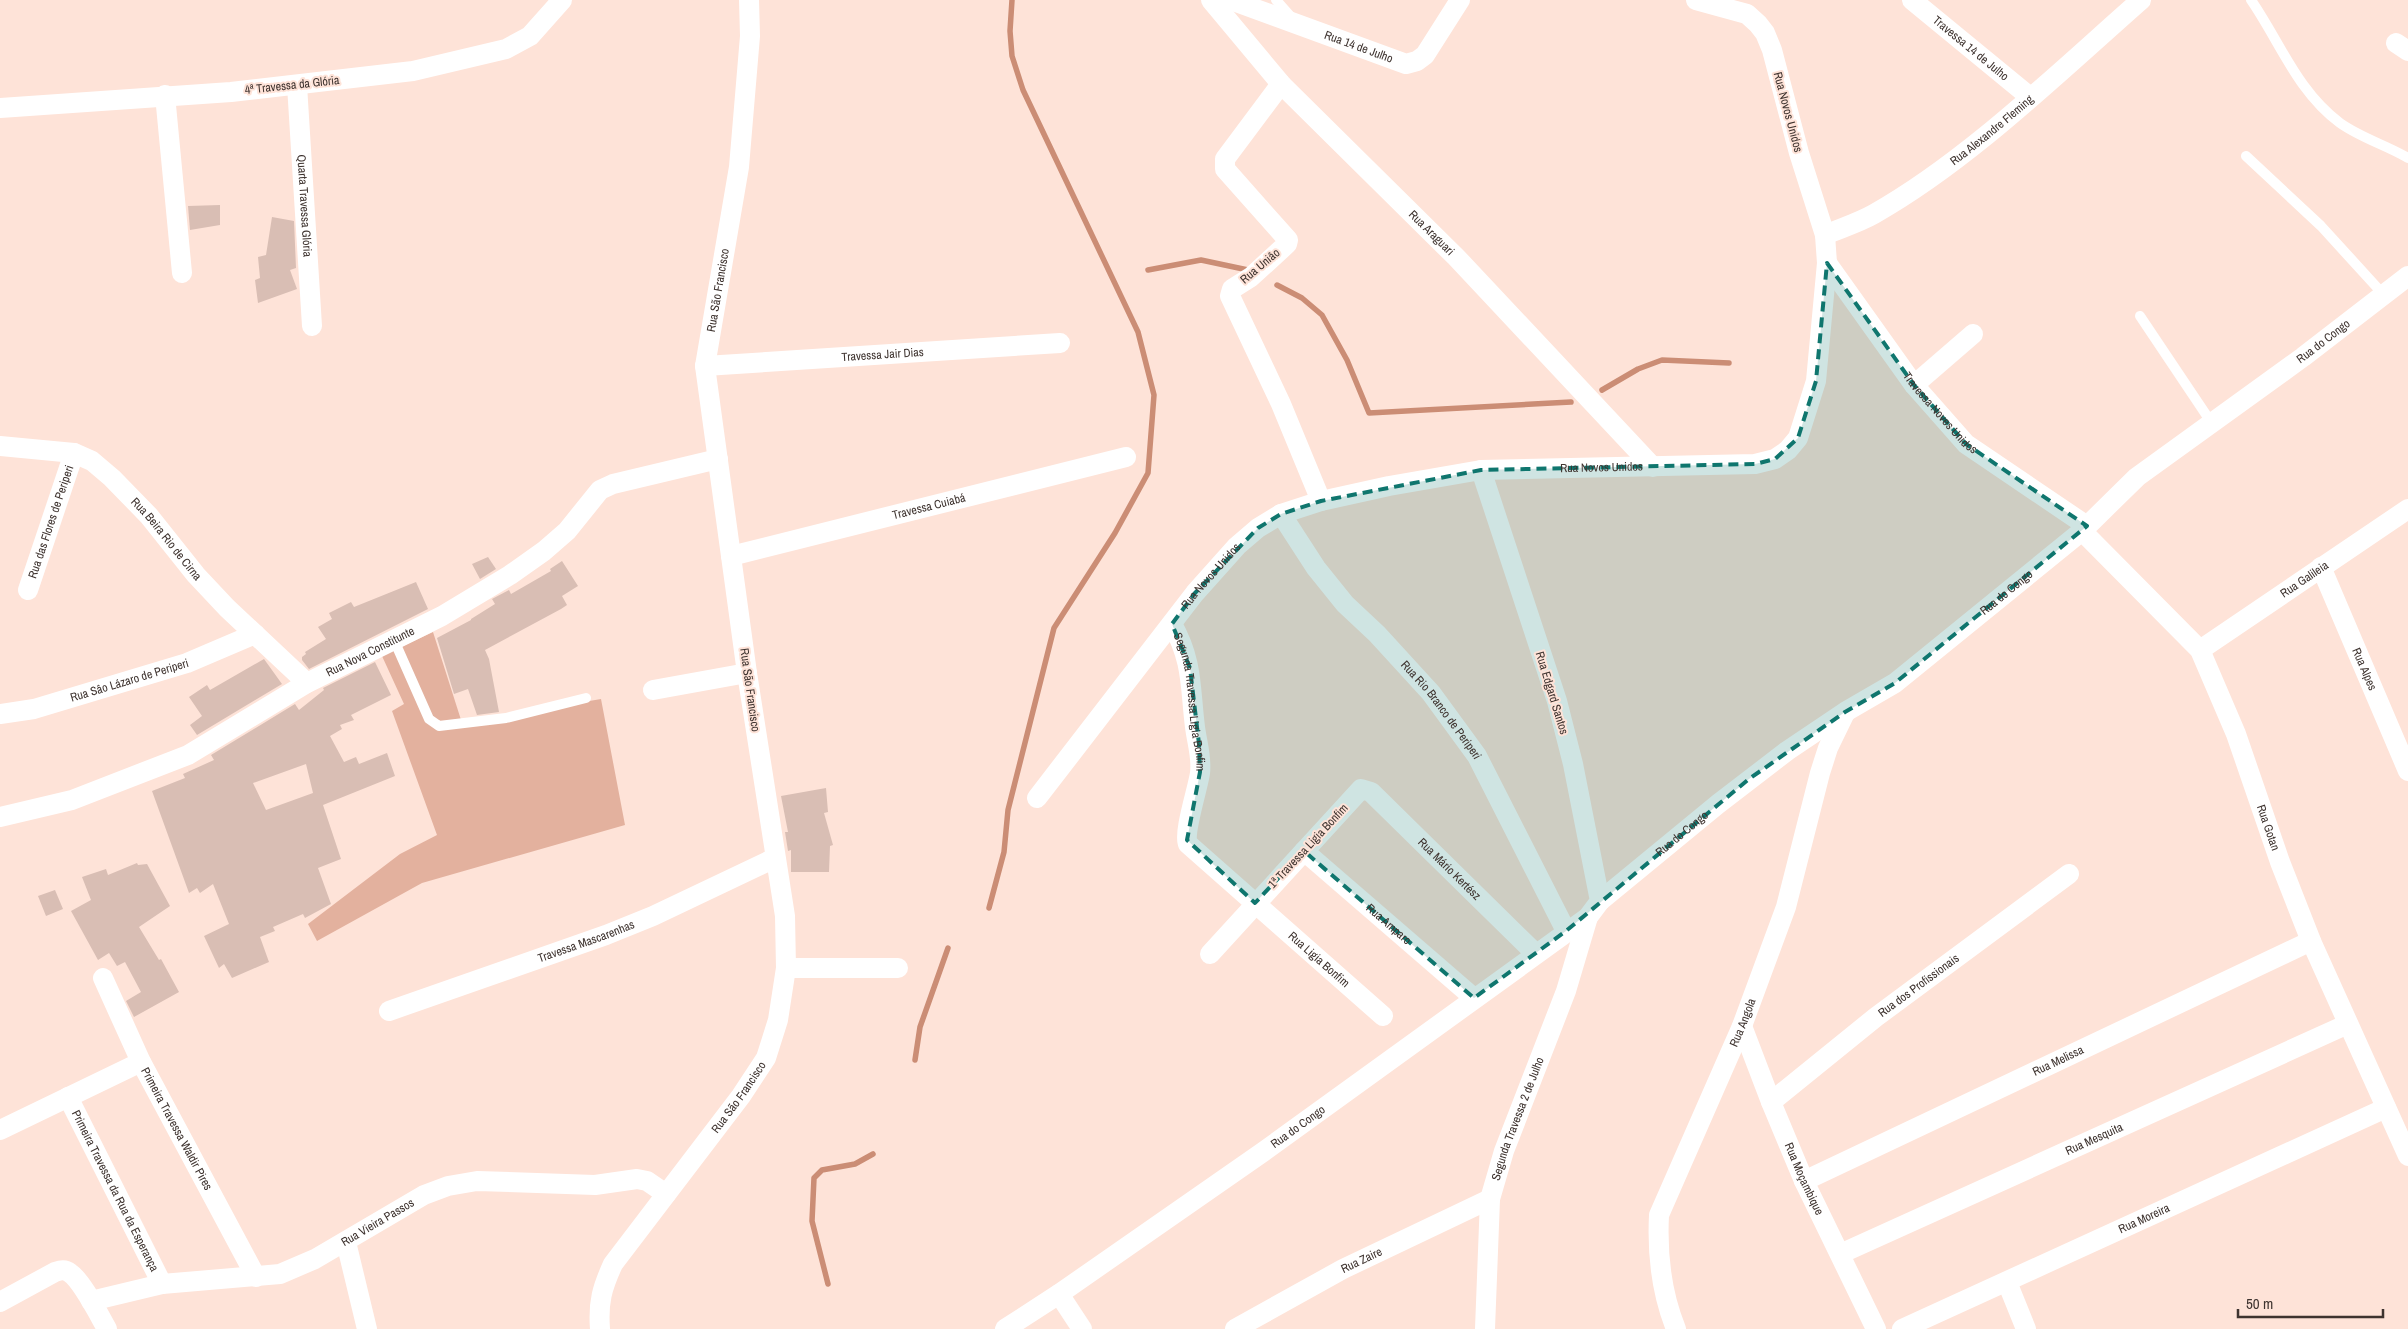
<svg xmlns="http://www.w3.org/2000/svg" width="2408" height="1329" viewBox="0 0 2408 1329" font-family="'Archivo Narrow',sans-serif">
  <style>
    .green { fill: #e3b19e }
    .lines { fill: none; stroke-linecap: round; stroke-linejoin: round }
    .stream { stroke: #cb8d75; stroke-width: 5.5 }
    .building { fill: #d9beb4; fill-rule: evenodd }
    .lane { stroke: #fff; stroke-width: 10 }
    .street { stroke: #fff; stroke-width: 20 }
    .marked { fill: #0f766e; fill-opacity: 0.2; stroke: #0f766e; stroke-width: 4; stroke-dasharray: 10 6; stroke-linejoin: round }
    .labels { text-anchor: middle; stroke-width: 4; stroke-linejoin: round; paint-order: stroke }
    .street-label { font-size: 12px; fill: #3e332f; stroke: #fee3d8 }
  </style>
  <rect width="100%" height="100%" fill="#fee3d8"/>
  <polygon class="green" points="433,632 462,723 601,699 625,825 422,883 317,941 308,924 400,854 437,835 392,711 404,704 382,656"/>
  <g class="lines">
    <g class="stream">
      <polyline points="1148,270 1201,260 1248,270"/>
      <polyline points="1277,285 1302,298 1322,315 1347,360 1369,413 1571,402"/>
      <polyline points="1602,390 1638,369 1662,360 1729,363"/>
      <polyline points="989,908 1004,852 1008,810 1054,628 1115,533 1148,473 1154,395 1138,332 1023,90 1012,56 1010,31 1012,0"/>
      <polyline points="915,1060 920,1027 948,948"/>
      <polyline points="828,1284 812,1221 814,1178 822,1170 855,1164 873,1154"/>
    </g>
  </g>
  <g class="building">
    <polygon points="220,205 220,225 190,230 188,206"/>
    <polygon points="272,217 294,221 296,268 290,270 297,289 258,303 255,280 260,278 258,257 266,255"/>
    <polygon points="488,557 496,569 480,579 472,564"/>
    <polygon points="562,561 578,586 562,596 567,605 561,609 485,650 489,659 499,712 477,715 468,689 454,694 437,638 471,620 471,619 495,604 492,599 509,590 511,594 551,571 550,569"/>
    <polygon points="416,582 428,609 309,669 302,660 302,657 306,654 305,652 326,639 318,627 332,619 329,613 351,602 354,607"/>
    <polygon points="264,659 282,684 197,735 190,725 202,716 189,697 207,685 210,690"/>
    <path d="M375,662L391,695L351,715L354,720L340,725L342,729L330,736L344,762L356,757L359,764L387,753L395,776L323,805L341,859L318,868L331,904L305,918L303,914L273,927L275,931L260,937L269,962L232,978L224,964L219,968L204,936L229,924L213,884L200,893L197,888L189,893L152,791L185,778L183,774L214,760L211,755L295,704L299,710L324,690L323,688ZM306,764L313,793L266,810L253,783Z"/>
    <polygon points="826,788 828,812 824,813 833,845 830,846 829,872 791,872 791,850 788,851 785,832 788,832 781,796"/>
    <polygon points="137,863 138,865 147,864 170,906 139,927 159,960 161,959 179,992 134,1017 126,1001 141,992 125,962 117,966 109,953 98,960 71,911 91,900 82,877 106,869 108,875"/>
    <polygon points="55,890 63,909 46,916 38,896"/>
  </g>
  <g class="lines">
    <g class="lane">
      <polyline points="1276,0 1292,18"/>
      <path d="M2251,0C2280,42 2297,91 2340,123C2361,138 2386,145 2408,158"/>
      <polyline points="2246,156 2321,226 2383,294"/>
      <polyline points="2140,316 2211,422"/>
      <polyline points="394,640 429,719 439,726 506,718 586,698"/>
    </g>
    <g class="street">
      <path id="s1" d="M1211,0L1281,84L1456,257L1653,467"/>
      <path id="s2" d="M1231,0L1406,64L1417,61L1425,55L1460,0"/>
      <path id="s3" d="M1912,0L2030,97"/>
      <polyline points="2396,43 2408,51"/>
      <polyline points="1281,84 1225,159 1225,169 1288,240 1287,244 1251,277 1232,289 1230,296 1281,404 1321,501"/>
      <path id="s4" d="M297,85L312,326"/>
      <polyline points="165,95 182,273"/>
      <polyline points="0,108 231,92 413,71 506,49 530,36 562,0"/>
      <path id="s5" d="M1825,235C1841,228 1858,223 1874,214C1968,161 2059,72 2141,0"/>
      <path id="s6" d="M1827,263L1914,385L1966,444L2087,526"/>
      <path id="s7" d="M705,366L1060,343"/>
      <polyline points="1914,385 1973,334"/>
      <path id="s8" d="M0,446L74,453L92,461L112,478L149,516L196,575L227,608L307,683"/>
      <path id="s9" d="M1281,514L1316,568L1345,604L1377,634L1431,693L1477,756L1566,931"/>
      <path id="s10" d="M2082,531L2200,650L2236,734L2280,862L2311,941L2408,1156"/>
      <path id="s11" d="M731,556L1126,457"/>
      <path id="s12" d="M2321,567L2408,771"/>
      <path id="s13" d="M28,590L74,453"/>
      <path id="s14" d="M1172,624C1193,661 1190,687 1195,727C1197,743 1202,757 1200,773C1198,788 1183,833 1188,844L1383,1016"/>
      <path id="s15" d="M2200,650L2408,509"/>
      <polyline points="653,690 747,673"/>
      <path id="s16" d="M0,714L34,709L187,663L255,634"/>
      <path id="s17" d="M1037,798L1195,593L1237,546L1258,528L1281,514L1321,501L1389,486L1481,470L1755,464L1775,459L1788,450L1798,438L1816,381L1827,263L1825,235L1799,153L1772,50L1765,33L1758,24L1747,14L1696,0"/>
      <path id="s18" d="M0,817L72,800L188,755L307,683L442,616L510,575L544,551L567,531L600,490L613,484L718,459"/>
      <path id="s19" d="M1304,851L1474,998"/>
      <path id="s20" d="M1600,901L1718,804L1787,751L1845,712L1895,683L2082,531L2137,477L2303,357L2408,276"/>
      <path id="s21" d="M1210,954L1361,789L1371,792L1535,953"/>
      <polyline points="786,968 898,968"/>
      <path id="s22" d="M103,978L141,1062L256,1277"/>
      <path id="s23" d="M389,1011L606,935L653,916L775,858"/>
      <path id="s24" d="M1742,1026L1771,1102L1804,1181L1876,1329"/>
      <path id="s25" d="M68,1097L162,1284"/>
      <path id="s26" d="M1771,1102L1876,1017L2069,874"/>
      <polyline points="0,1130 141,1062"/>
      <path id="s27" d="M1804,1181L2311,941"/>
      <polyline points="346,1242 367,1329"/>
      <path id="s28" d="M1840,1254L2348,1024"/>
      <polyline points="2007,1282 2026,1329"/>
      <polyline points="1059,1294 1082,1329"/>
      <path id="s29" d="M91,1301L162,1284L280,1274L315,1259L424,1195L448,1186L477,1181L595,1185L637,1179L647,1181L666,1194"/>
      <path d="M0,1302L55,1272C61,1270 65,1269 70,1273C82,1281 99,1315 107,1329"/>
      <path id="s30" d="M600,1329C598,1302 602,1288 613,1264L741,1096L766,1058L778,1020L786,968L785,916L747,673L705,366L739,167L750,36L749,0"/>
      <path id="s31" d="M1005,1329L1059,1294L1263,1152L1588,917L1600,901L1573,764L1557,701L1481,470"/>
      <path id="s32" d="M1235,1329L1343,1269L1490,1199"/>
      <path id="s33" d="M1485,1329L1490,1199L1504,1151L1566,991L1588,917"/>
      <path id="s34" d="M1676,1329C1661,1292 1657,1255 1659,1215L1742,1026L1786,907L1820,773L1828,748L1845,713"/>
      <path id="s35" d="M1902,1329L2386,1108"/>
    </g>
  </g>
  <path class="marked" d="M1827,263L1914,385L1966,444L2087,526L1895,683L1845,712L1749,779L1566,931L1474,998L1304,851L1255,903L1187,840L1200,772L1199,744L1190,668L1172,624L1195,593L1258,528L1281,514L1321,501L1481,470L1755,464L1775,459L1798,438L1816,381Z"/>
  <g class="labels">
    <g class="street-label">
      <text dy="4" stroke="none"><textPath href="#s2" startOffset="136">Rua 14 de Julho</textPath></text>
      <text dy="4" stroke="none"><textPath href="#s3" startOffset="76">Travessa 14 de Julho</textPath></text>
      <text transform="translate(292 85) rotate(-6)" y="4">4ª Travessa da Glória</text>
      <text transform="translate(1788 112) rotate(75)" y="4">Rua Novos Unidos</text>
      <text dy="4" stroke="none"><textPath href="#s5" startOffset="198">Rua Alexandre Fleming</textPath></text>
      <text dy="4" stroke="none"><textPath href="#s4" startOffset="121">Quarta Travessa Glória</textPath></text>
      <text dy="4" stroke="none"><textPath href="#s1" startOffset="321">Rua Araguari</textPath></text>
      <text transform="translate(1260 266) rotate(-40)" y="4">Rua Uniâo</text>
      <text dy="4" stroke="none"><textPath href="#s30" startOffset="1101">Rua São Francisco</textPath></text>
      <text dy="4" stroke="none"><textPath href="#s20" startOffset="916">Rua do Congo</textPath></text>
      <text dy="4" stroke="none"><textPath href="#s7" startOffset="178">Travessa Jair Dias</textPath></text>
      <text dy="4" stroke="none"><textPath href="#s6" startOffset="188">Travessa Noves Unidos</textPath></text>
      <text dy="4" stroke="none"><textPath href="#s17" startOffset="702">Rua Novos Unidos</textPath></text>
      <text dy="4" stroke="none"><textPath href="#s11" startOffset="204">Travessa Cuiabá</textPath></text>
      <text dy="4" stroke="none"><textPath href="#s13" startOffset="72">Rua das Flores de Periperi</textPath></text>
      <text dy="4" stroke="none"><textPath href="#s8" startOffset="202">Rua Beira Rio de Cirna</textPath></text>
      <text dy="4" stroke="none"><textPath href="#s17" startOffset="282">Rua Novos Unidos</textPath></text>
      <text dy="4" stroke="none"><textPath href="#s15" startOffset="126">Rua Galileia</textPath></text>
      <text dy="4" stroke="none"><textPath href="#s20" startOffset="511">Rua do Congo</textPath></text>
      <text dy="4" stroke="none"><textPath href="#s18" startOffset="408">Rua Nova Constitunte</textPath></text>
      <text dy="4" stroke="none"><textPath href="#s12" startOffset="111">Rua Alpes</textPath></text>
      <text dy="4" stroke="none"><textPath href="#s16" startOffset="134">Rua Sâo Lázaro de Periperi</textPath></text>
      <text transform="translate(750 690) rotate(82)" y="4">Rua São Francisco</text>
      <text transform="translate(1552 693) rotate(73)" y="4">Rua Edgard Santos</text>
      <text dy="4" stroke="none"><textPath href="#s14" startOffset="81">Segunda Travessa Ligia Bonfim</textPath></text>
      <text dy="4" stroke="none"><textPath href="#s9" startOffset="254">Rua Rio Branco de Periperi</textPath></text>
      <text dy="4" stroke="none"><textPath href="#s10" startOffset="358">Rua Gotan</textPath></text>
      <text dy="4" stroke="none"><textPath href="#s20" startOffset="106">Rua do Congo</textPath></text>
      <text transform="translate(1308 846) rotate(-47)" y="4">1ª Travessa Ligia Bonfim</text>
      <text dy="4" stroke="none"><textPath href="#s21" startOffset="344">Rua Mário Kertész</textPath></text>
      <text dy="4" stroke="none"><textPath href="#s19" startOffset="112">Rua Amparo</textPath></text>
      <text dy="4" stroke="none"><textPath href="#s23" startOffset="209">Travessa Mascarenhas</textPath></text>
      <text dy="4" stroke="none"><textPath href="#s14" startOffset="400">Rua Ligia Bonfim</textPath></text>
      <text dy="4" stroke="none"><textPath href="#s26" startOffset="188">Rua dos Profissionais</textPath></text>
      <text dy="4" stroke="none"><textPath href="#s34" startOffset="326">Rua Angola</textPath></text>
      <text dy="4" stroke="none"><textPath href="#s27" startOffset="281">Rua Melissa</textPath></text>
      <text dy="4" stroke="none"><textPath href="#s30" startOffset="276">Rua São Francisco</textPath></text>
      <text dy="4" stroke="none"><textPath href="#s33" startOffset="215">Segunda Travessa 2 de Julho</textPath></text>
      <text dy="4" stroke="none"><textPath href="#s31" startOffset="356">Rua do Congo</textPath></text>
      <text dy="4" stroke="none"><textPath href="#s22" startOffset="168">Primeira Travessa Waldir Pires</textPath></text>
      <text dy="4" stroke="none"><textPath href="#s28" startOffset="279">Rua Mesquita</textPath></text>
      <text dy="4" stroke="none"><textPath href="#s24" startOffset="165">Rua Moçambique</textPath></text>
      <text dy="4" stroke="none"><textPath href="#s25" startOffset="105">Primeira Travessa da Rua da Esperança</textPath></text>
      <text dy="4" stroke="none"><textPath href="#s35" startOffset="266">Rua Moreira</textPath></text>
      <text dy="4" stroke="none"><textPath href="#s29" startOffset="302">Rua Vieira Passos</textPath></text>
      <text dy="4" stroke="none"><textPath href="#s32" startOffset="144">Rua Zaire</textPath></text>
    </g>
  </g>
  <path d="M2238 1309v8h145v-8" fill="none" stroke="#3e332f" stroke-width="2.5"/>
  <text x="2246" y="1309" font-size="15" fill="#3e332f" stroke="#fee3d8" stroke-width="4" paint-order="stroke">50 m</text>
</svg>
